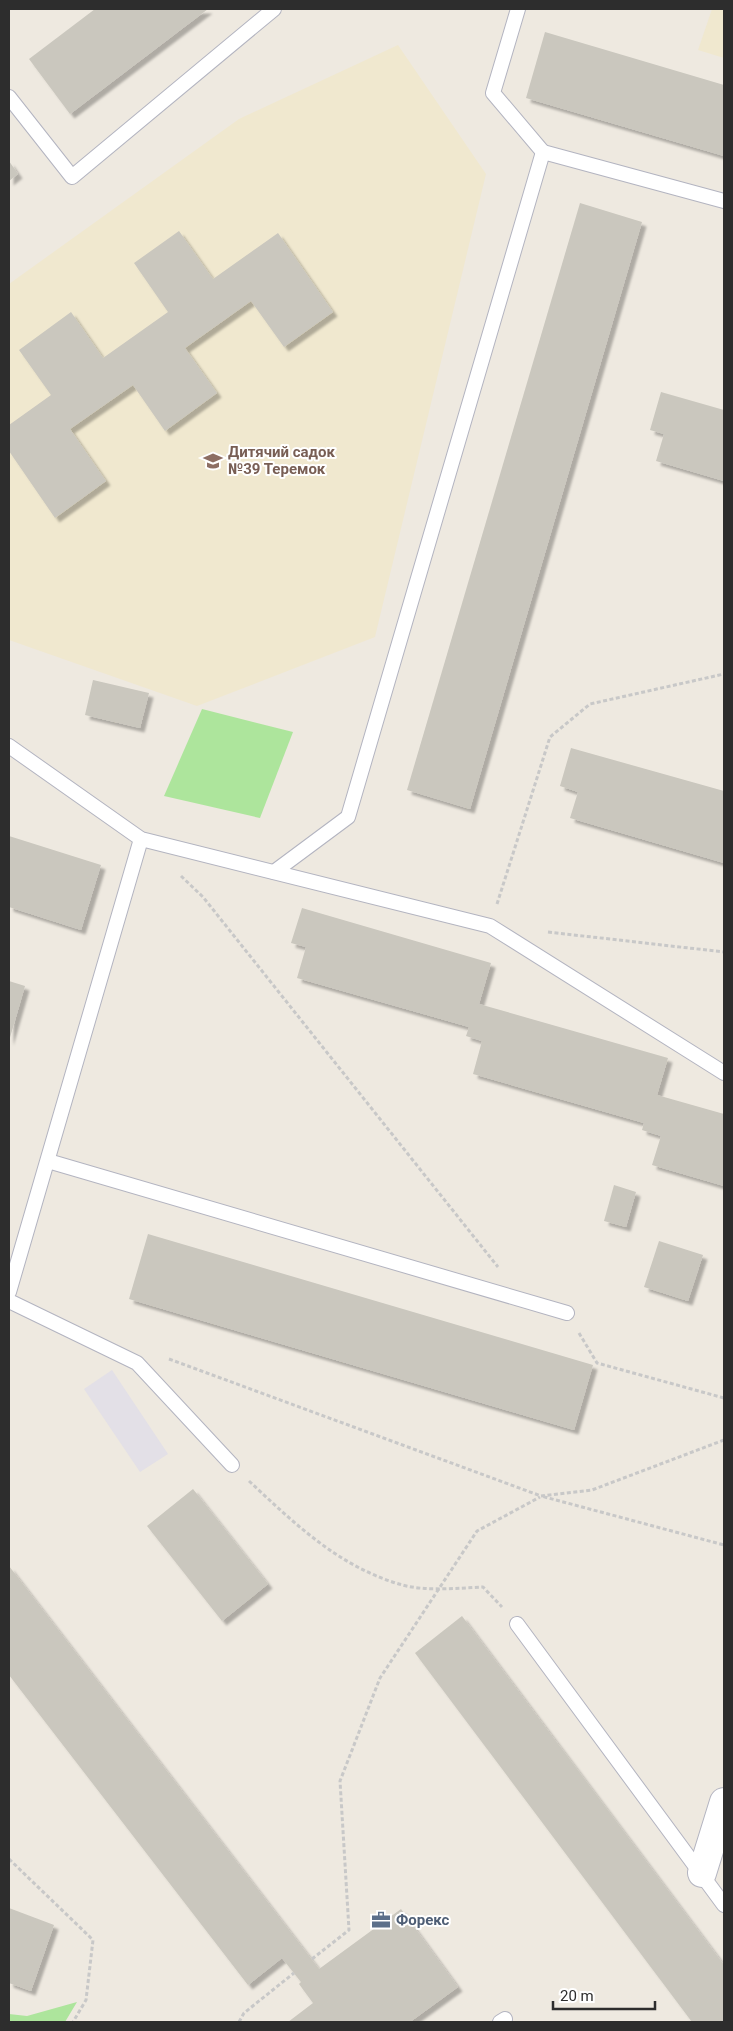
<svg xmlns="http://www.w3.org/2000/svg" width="733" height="2031" viewBox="0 0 733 2031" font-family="Roboto,sans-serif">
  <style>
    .industrial { fill: #e3e0e7 }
    .education { fill: #f0e8cf }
    .green { fill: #ade59c }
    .building { fill: #cac7be; filter: url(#shadow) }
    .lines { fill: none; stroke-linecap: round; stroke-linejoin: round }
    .service-casing { stroke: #b3b4c0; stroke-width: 16 }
    .minor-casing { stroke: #b3b4c0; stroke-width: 30 }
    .path { stroke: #c8c8c8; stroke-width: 3; stroke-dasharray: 4 2.5; stroke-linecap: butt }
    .service { stroke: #fff; stroke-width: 14 }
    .minor { stroke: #fff; stroke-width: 28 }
    .labels { text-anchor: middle; stroke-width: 4; stroke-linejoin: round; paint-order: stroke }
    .education-label { font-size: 15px; font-weight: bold; fill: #785e54; stroke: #fff; text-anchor: start }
    .service-label { font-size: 15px; font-weight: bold; fill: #4e5e75; stroke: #fff; text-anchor: start }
  </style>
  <defs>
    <filter id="shadow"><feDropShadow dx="4.5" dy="4.5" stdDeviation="1" flood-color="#0004"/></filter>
  </defs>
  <rect width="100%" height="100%" fill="#eee9e0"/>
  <polygon class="industrial" points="112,1370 168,1454 140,1472 84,1389"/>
  <g class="education">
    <polygon points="712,9 724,9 724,58 698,50"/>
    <polygon points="398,45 486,174 375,637 197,706 9,640 9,284 239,119"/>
  </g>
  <g class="green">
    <polygon points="202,709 293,732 260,818 164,796"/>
    <polygon points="77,2002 65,2022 9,2022 9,2014 27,2016"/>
  </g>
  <g class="building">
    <polygon points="95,9 208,9 70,114 29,59"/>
    <polygon points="545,32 724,85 724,156 526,98"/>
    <polygon points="9,161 18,174 9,181"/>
    <polygon points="580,203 642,222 470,809 407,790"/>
    <polygon points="179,231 213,279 278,233 333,312 284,347 251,301 185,348 217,393 165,431 133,385 70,429 106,481 55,518 9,451 9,425 51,395 19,350 71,312 103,358 168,312 134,263"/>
    <polygon points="661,392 724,410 724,481 656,461 664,434 650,430"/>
    <polygon points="93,680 149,693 140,728 85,715"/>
    <polygon points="571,748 724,791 724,863 570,818 578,792 560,786"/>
    <polygon points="9,836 101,865 81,930 9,907"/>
    <polygon points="302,908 491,963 479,1004 668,1058 657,1095 724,1114 724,1186 652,1165 661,1136 642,1130 644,1123 473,1074 482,1041 466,1036 469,1027 297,978 306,947 291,943"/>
    <polygon points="9,981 25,986 9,1041"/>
    <polygon points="614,1185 636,1192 626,1227 604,1221"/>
    <polygon points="148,1234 593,1365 574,1430 129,1299"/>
    <polygon points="659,1241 703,1255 688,1301 644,1287"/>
    <polygon points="193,1489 268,1584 222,1621 147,1526"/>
    <polygon points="9,1566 319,1969 401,1909 458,1987 410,2022 288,2022 313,2003 299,1984 301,1982 282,1958 248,1985 9,1675"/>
    <polygon points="462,1616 724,1965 724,2022 692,2022 415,1653"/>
    <polygon points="9,1908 54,1925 31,1991 9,1983"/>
  </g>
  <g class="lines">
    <g class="service-casing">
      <g id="service">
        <polyline points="518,9 493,93 543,152"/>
        <polyline points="9,97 72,177 274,9"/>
        <polyline points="9,746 141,839 490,926 724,1073"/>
        <polyline points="274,872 348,817 543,152 724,201"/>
        <polyline points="48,1161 567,1313"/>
        <polyline points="9,1292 141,839"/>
        <polyline points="9,1301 137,1363 232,1465"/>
        <polyline points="517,1624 724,1905"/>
        <polyline points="500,2022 505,2019"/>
      </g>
    </g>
    <g class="minor-casing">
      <polyline id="minor" points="702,1873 724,1802"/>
    </g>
    <g class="path">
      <polyline points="181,876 203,897 498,1267"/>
      <polyline points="497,904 550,737 590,704 724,674"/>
      <polyline points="548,932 724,952"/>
      <polyline points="579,1333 597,1363 724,1398"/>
      <polyline points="169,1359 541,1496"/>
      <polyline points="724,1440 592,1490 541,1496 724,1545"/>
      <path d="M249,1481C294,1523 338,1566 399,1584C423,1592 459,1588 483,1587L502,1607"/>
      <polyline points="9,1859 93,1940 86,2000 73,2022"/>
      <polyline points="312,1959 349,1930 340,1781 380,1678 477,1531 540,1497"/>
      <polyline points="239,2022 244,2013 294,1973"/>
    </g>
    <use href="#service" class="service"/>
    <use href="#minor" class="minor"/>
  </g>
  <defs>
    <g id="school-bare" transform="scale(1.5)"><path d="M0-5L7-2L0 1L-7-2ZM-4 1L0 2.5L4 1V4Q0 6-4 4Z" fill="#8d6e63" stroke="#fff" stroke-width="2.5" paint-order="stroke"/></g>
    <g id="office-bare" transform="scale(1.5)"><path d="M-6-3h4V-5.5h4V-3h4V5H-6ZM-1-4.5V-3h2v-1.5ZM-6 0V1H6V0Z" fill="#5c6f8a" stroke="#fff" stroke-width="2.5" paint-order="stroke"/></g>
  </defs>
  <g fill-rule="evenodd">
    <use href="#school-bare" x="213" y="461"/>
    <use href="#office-bare" x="381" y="1920"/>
  </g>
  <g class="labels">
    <g class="education-label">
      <text x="228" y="457">Дитячий садок<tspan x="228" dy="17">№39 Теремок</tspan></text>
    </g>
    <g class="service-label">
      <text x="396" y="1925">Форекс</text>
    </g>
  </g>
  <rect width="733" height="2031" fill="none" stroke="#2d2d2d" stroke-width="20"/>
  <path d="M553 2001v8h102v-8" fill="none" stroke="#2d2d2d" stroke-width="2.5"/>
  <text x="560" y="2001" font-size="15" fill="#2d2d2d" stroke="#ffffff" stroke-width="4" paint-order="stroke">20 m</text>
</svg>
